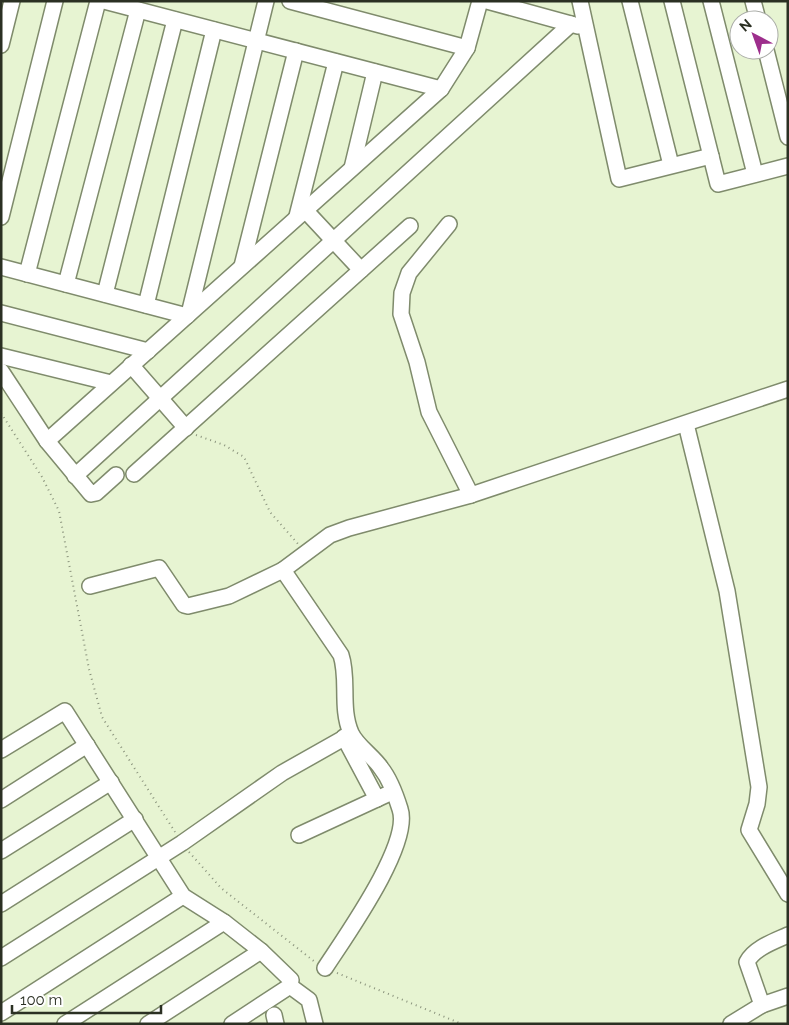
<svg xmlns="http://www.w3.org/2000/svg" width="789" height="1025" viewBox="0 0 789 1025" font-family="Raleway,sans-serif">
  <style>
    .lines { fill: none; stroke-linecap: round; stroke-linejoin: round }
    .minor-casing { stroke: #7f8b6c; stroke-width: 18 }
    .path { stroke: #8b947d; stroke-width: 2; stroke-dasharray: 1 4; stroke-linecap: butt }
    .minor { stroke: #fff; stroke-width: 15 }
  </style>
  <rect width="100%" height="100%" fill="#e7f4d2"/>
  <g class="lines">
    <g class="minor-casing">
      <g id="minor">
        <polyline points="104,1 441,89"/>
        <polyline points="290,1 467,48"/>
        <polyline points="487,1 578,26"/>
        <polyline points="580,1 619,179 711,156"/>
        <polyline points="630,1 671,165"/>
        <polyline points="672,1 718,184 788,166"/>
        <polyline points="711,1 755,174"/>
        <polyline points="753,1 758,20"/>
        <polyline points="1,45 12,1"/>
        <polyline points="766,50 788,137"/>
        <polyline points="352,168 375,72"/>
        <polyline points="305,210 361,270"/>
        <polyline points="297,216 336,62"/>
        <polyline points="1,217 55,1"/>
        <polyline points="449,224 409,273 402,293 401,314 417,362 429,412 471,495"/>
        <polyline points="242,266 296,51"/>
        <polyline points="1,267 187,316"/>
        <polyline points="27,274 98,1"/>
        <polyline points="66,284 138,10"/>
        <polyline points="105,294 175,20"/>
        <polyline points="146,305 214,30"/>
        <polyline points="1,313 148,351"/>
        <polyline points="189,314 266,1"/>
        <polyline points="1,356 111,383"/>
        <polyline points="131,365 186,428"/>
        <polyline points="1,371 47,441 91,494 96,493 116,475"/>
        <polyline points="686,424 727,591 759,787 757,804 749,830 788,894"/>
        <polyline points="47,441 441,89 467,48 480,1"/>
        <polyline points="134,474 410,226"/>
        <polyline points="75,476 571,24"/>
        <path d="M283,570L341,655C349,679 340,708 351,733C357,746 373,756 381,768C389,778 396,796 400,809C412,844 345,937 325,968"/>
        <polyline points="90,586 159,568 184,605 188,606 229,596 283,570 330,535 349,528 471,495 788,389"/>
        <polyline points="344,737 377,799"/>
        <polyline points="1,750 65,711 183,896 224,922 261,951 291,980 290,986 232,1024"/>
        <polyline points="1,800 87,745"/>
        <polyline points="299,835 392,792"/>
        <polyline points="1,851 111,782"/>
        <polyline points="1,904 135,819"/>
        <polyline points="1,958 182,843 282,773 351,734"/>
        <polyline points="290,986 309,1000 315,1024"/>
        <path d="M762,1005L747,962C754,948 775,941 788,935"/>
        <polyline points="1,1013 183,896"/>
        <polyline points="274,1015 276,1024"/>
        <polyline points="65,1024 224,922"/>
        <polyline points="148,1024 261,951"/>
        <polyline points="731,1024 762,1005 788,996"/>
      </g>
    </g>
    <g class="path">
      <polyline points="1,413 42,477 59,511 89,669 102,717 175,832"/>
      <polyline points="196,435 224,445 244,457 270,512 298,544"/>
      <polyline points="189,852 221,888 315,962"/>
      <polyline points="337,973 462,1024"/>
    </g>
    <use href="#minor" class="minor"/>
  </g>
  <rect width="789" height="1025" fill="none" stroke="#2b3023" stroke-width="5"/>
  <g transform="translate(754 35) rotate(319)"><circle r="24" fill="#ffffff" stroke="#aaaca7"/>
  <path d="M0-4L9 19L0 12L-9 19Z" fill="#9d2e8c"/>
  <text y="-8" font-size="14" font-weight="bold" text-anchor="middle" fill="#2b3023">N</text>
  </g>
  <path d="M12 1005v8h149v-8" fill="none" stroke="#2b3023" stroke-width="2.5"/>
  <text x="20" y="1005" font-size="15" fill="#2b3023" stroke="#ffffff" stroke-width="4" paint-order="stroke">100 m</text>
</svg>
